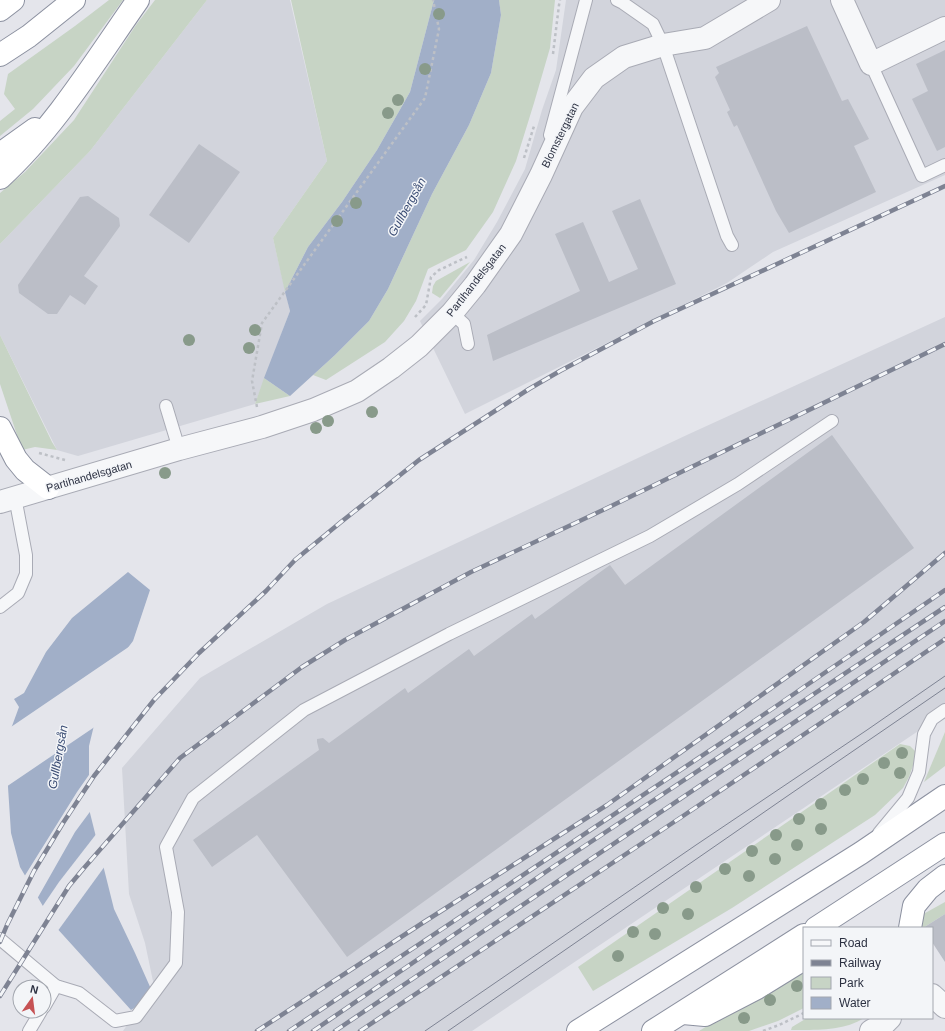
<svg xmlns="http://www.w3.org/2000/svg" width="945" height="1031" viewBox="0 0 945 1031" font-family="Arial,sans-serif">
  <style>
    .built { fill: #d2d4dc }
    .green { fill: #c7d4c5 }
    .water { fill: #a1afc8 }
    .pier { fill: #e4e5eb }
    .building { fill: #bbbec7 }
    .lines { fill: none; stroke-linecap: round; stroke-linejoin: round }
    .service-casing { stroke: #a9abb5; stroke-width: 14 }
    .minor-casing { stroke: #a9abb5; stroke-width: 24 }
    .trunk-casing { stroke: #8c91a0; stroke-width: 24 }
    .motorway-casing { stroke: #8c91a0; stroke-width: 24 }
    .path { stroke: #bdc0c6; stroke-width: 2.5; stroke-dasharray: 3 3; stroke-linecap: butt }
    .service { stroke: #f6f7f9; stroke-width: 12 }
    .minor { stroke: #f6f7f9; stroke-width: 22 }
    .trunk { stroke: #fff; stroke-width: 22 }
    .motorway { stroke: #fff; stroke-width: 22 }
    .tram { stroke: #7e8393; stroke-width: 1 }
    .rail-casing { stroke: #7e8393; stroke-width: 4.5 }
    .rail { stroke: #f3f5f8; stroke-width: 3; stroke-dasharray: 9; stroke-linecap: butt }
    .tree { fill: #889a8a }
    .labels { text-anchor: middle; stroke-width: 3; stroke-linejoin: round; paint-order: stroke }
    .street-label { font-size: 11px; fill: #2c3142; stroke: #f3f5f8 }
    .water-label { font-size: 12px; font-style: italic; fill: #394b73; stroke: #f3f5f8 }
  </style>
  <rect width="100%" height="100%" fill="#e4e5eb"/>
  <g class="built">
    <polygon points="207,0 290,0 327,161 273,238 290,311 255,404 78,456 57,450 0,335 0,244 90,151"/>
    <polygon points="566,0 945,0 945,175 773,252 727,283 465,414 420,321 442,299 474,260 497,222 525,169 542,110 556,70"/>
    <polygon points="945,317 945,713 472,1031 123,1031 154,986 145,943 129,894 122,768 200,678 327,604 689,434"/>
  </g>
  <g class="green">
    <polygon points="109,0 123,0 74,66 33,109 0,136 0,121 15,109 4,94 8,74 75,26"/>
    <polygon points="155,0 207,0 90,151 0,244 0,193 25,172 74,120 136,25"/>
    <polygon points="291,0 434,0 410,92 377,150 342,202 308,247 285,292 273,238 327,161"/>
    <polygon points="499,0 555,0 550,48 534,103 516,161 493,212 466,250 428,269 416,301 404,321 385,342 326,380 313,375 335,355 369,321 388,289 432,194 469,125 491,73 501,15"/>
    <polygon points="470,262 440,298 432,293 433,286 436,281"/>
    <polygon points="0,335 52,442 57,450 35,447 22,450 0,384"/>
    <polygon points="264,378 290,396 255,404"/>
    <polygon points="945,732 945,766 924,782"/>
    <polygon points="900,744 910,746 916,752 916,757 909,777 903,788 875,815 732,908 593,991 578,967"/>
    <polygon points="945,902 945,914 923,928 914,928 918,917"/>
    <polygon points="804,967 804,1008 778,1021 749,1031 699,1031"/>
    <path d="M807,1018H864C844,1031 816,1030 791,1030L792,1027Z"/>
  </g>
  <g class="water">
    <polygon points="434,0 499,0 501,15 491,73 469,125 432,194 388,289 369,321 335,355 290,396 264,378 290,311 285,292 308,247 342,202 377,150 410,92"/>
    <polygon points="128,572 150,590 133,641 111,670 97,713 89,746 89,809 114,909 135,953 151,989 144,1002 131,1010 54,925 20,867 11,833 8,787 8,737 19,707 14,699 24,693 46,652 72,618"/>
  </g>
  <g class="pier">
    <polygon points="133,644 113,671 96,726 6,787 6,737 8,729"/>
    <polygon points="91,772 92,809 75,832 37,899 24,877 77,792"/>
    <polygon points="97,833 105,866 57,932 52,926 42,907 59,882"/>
  </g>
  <g class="building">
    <polygon points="807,26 842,101 848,99 869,139 854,146 876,192 789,233 776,211 737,125 734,127 727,112 730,110 715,77 719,73 716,67"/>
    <polygon points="945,50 945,147 937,151 912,99 928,91 916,64"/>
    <polygon points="199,144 240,172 189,243 149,215"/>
    <polygon points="88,196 119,218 120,226 84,276 98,286 85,305 70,295 57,314 48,314 19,293 18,285 80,197"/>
    <polygon points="640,199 676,284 493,361 487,335 580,291 555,234 583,222 609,282 638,269 612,211"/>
    <polygon points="832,435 914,548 347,957 257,835 212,867 193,840 319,750 317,742 317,739 323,738 329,743 405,688 408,693 469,649 474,656 532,614 535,619 610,565 625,585"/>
    <polygon points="945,914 945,962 932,942 932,928 923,928"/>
  </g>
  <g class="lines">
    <g class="service-casing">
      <g id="service">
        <polyline points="617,0 623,3 653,24 663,45 727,236 732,245"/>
        <polyline points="871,64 922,176 945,165"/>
        <polyline points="550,135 586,0"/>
        <polyline points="452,313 464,324 468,344"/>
        <polyline points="166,406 179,449"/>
        <polyline points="0,607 18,593 26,574 26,555 15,497"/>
        <polyline points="879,833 908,798 919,772 924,734 932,719 945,710"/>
        <polyline points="0,939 56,986 79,993 115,1021 136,1017 176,963 178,912 166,847 193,798 304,710 449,634 650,536 738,484 832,421"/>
        <polyline points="44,1007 56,986"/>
        <polyline points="29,1031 41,1011"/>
      </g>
    </g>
    <g class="minor-casing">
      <g id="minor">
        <polyline points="842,0 871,64 945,28"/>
        <polyline points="0,502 179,449 262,427 313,410 357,391 391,368 419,346 452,313 475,285 511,234 541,175 572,107 594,78 624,57 663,45 705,38 769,0"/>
        <polyline points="932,995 945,1007"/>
        <polyline points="871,1031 885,1023 890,1018"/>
      </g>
    </g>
    <g class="trunk-casing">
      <g id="trunk">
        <polyline points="0,10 13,0"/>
        <polyline points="0,55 29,36 74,0"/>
      </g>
    </g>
    <g class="motorway-casing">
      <g id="motorway">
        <polyline points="0,154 35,129"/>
        <path d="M0,178C54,129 96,60 138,0"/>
        <polyline points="0,428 16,459 25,470 48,488"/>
        <polyline points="816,928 945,844"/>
        <polyline points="910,928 914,906 928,889 945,876"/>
        <polyline points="683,1013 705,1015 757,988 804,959"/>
        <polyline points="578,1031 861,853 945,796"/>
        <polyline points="653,1031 804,935"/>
      </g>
    </g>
    <g class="path">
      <polyline points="553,54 559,5 560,0"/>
      <polyline points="524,158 534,126"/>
      <polyline points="415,317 426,305 431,277 439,270 467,257"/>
      <polyline points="257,407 252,381 262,323 425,98 439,29 433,0"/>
      <polyline points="39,453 65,460"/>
      <polyline points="763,1031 779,1025 804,1013"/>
    </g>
    <use href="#service" class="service"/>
    <use href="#minor" class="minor"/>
    <use href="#trunk" class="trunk"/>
    <use href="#motorway" class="motorway"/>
    <g class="tram">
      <polyline points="425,1031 696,845 867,730 945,676"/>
      <polyline points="448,1031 786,797 945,688"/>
    </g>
    <g class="rail-casing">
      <g id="rail">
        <polyline points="0,942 7,925 34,871 63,823 94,776 154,700 199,653 266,591 295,560 341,522 419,460 529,389 560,371 654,321 945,186"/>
        <polyline points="0,996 69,886 84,868 180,758 302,667 345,640 471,572 603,510 945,344"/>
        <polyline points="257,1031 424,922 607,805 864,622 945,553"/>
        <polyline points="289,1031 772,709 945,590"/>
        <polyline points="313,1031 553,867 945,607"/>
        <polyline points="335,1031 945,621"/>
        <polyline points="360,1031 680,818 945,639"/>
      </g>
    </g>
    <use href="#rail" class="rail"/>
  </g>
  <g class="tree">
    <circle cx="439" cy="14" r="6"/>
    <circle cx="425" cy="69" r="6"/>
    <circle cx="398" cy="100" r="6"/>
    <circle cx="388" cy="113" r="6"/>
    <circle cx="356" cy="203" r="6"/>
    <circle cx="337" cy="221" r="6"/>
    <circle cx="255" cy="330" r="6"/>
    <circle cx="189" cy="340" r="6"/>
    <circle cx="249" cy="348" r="6"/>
    <circle cx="372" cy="412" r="6"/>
    <circle cx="328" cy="421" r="6"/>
    <circle cx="316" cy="428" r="6"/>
    <circle cx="165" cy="473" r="6"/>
    <circle cx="902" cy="753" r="6"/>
    <circle cx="884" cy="763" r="6"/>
    <circle cx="900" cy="773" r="6"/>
    <circle cx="863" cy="779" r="6"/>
    <circle cx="845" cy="790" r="6"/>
    <circle cx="821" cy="804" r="6"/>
    <circle cx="799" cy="819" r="6"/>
    <circle cx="821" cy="829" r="6"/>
    <circle cx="776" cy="835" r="6"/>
    <circle cx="797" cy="845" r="6"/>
    <circle cx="752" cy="851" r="6"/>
    <circle cx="775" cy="859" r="6"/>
    <circle cx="725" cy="869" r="6"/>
    <circle cx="749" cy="876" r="6"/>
    <circle cx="696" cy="887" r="6"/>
    <circle cx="663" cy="908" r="6"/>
    <circle cx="688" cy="914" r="6"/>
    <circle cx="633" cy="932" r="6"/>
    <circle cx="655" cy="934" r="6"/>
    <circle cx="618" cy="956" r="6"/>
    <circle cx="797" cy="986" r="6"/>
    <circle cx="770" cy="1000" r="6"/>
    <circle cx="744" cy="1018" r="6"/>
  </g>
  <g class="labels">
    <g class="street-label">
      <text transform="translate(560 135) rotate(-64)" y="4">Blomstergatan</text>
      <text transform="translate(476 280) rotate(-52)" y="4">Partihandelsgatan</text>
      <text transform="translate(89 476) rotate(-16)" y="4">Partihandelsgatan</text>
    </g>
    <g class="water-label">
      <text transform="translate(407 207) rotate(-61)" y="4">Gullbergsån</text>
      <text transform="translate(58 757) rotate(-80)" y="4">Gullbergsån</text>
    </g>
  </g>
  <rect x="803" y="927" width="130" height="92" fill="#f3f5f8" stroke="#a3a7af"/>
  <rect x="811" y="940" width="20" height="6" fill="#f6f7f9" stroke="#a3a7af"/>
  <text x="839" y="947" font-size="12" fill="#2c3142">Road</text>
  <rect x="811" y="960" width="20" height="6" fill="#7e8393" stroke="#a3a7af"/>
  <text x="839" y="967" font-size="12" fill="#2c3142">Railway</text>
  <rect x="811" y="977" width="20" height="12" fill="#c7d4c5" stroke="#a3a7af"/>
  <text x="839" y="987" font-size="12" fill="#2c3142">Park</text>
  <rect x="811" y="997" width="20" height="12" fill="#a1afc8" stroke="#a3a7af"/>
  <text x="839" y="1007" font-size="12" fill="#2c3142">Water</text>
  <g transform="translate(32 999) rotate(14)"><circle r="19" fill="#f3f5f8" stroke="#a3a7af"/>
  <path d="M0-3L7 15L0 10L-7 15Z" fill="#c65254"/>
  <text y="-6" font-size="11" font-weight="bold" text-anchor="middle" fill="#2c3142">N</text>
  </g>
</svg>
